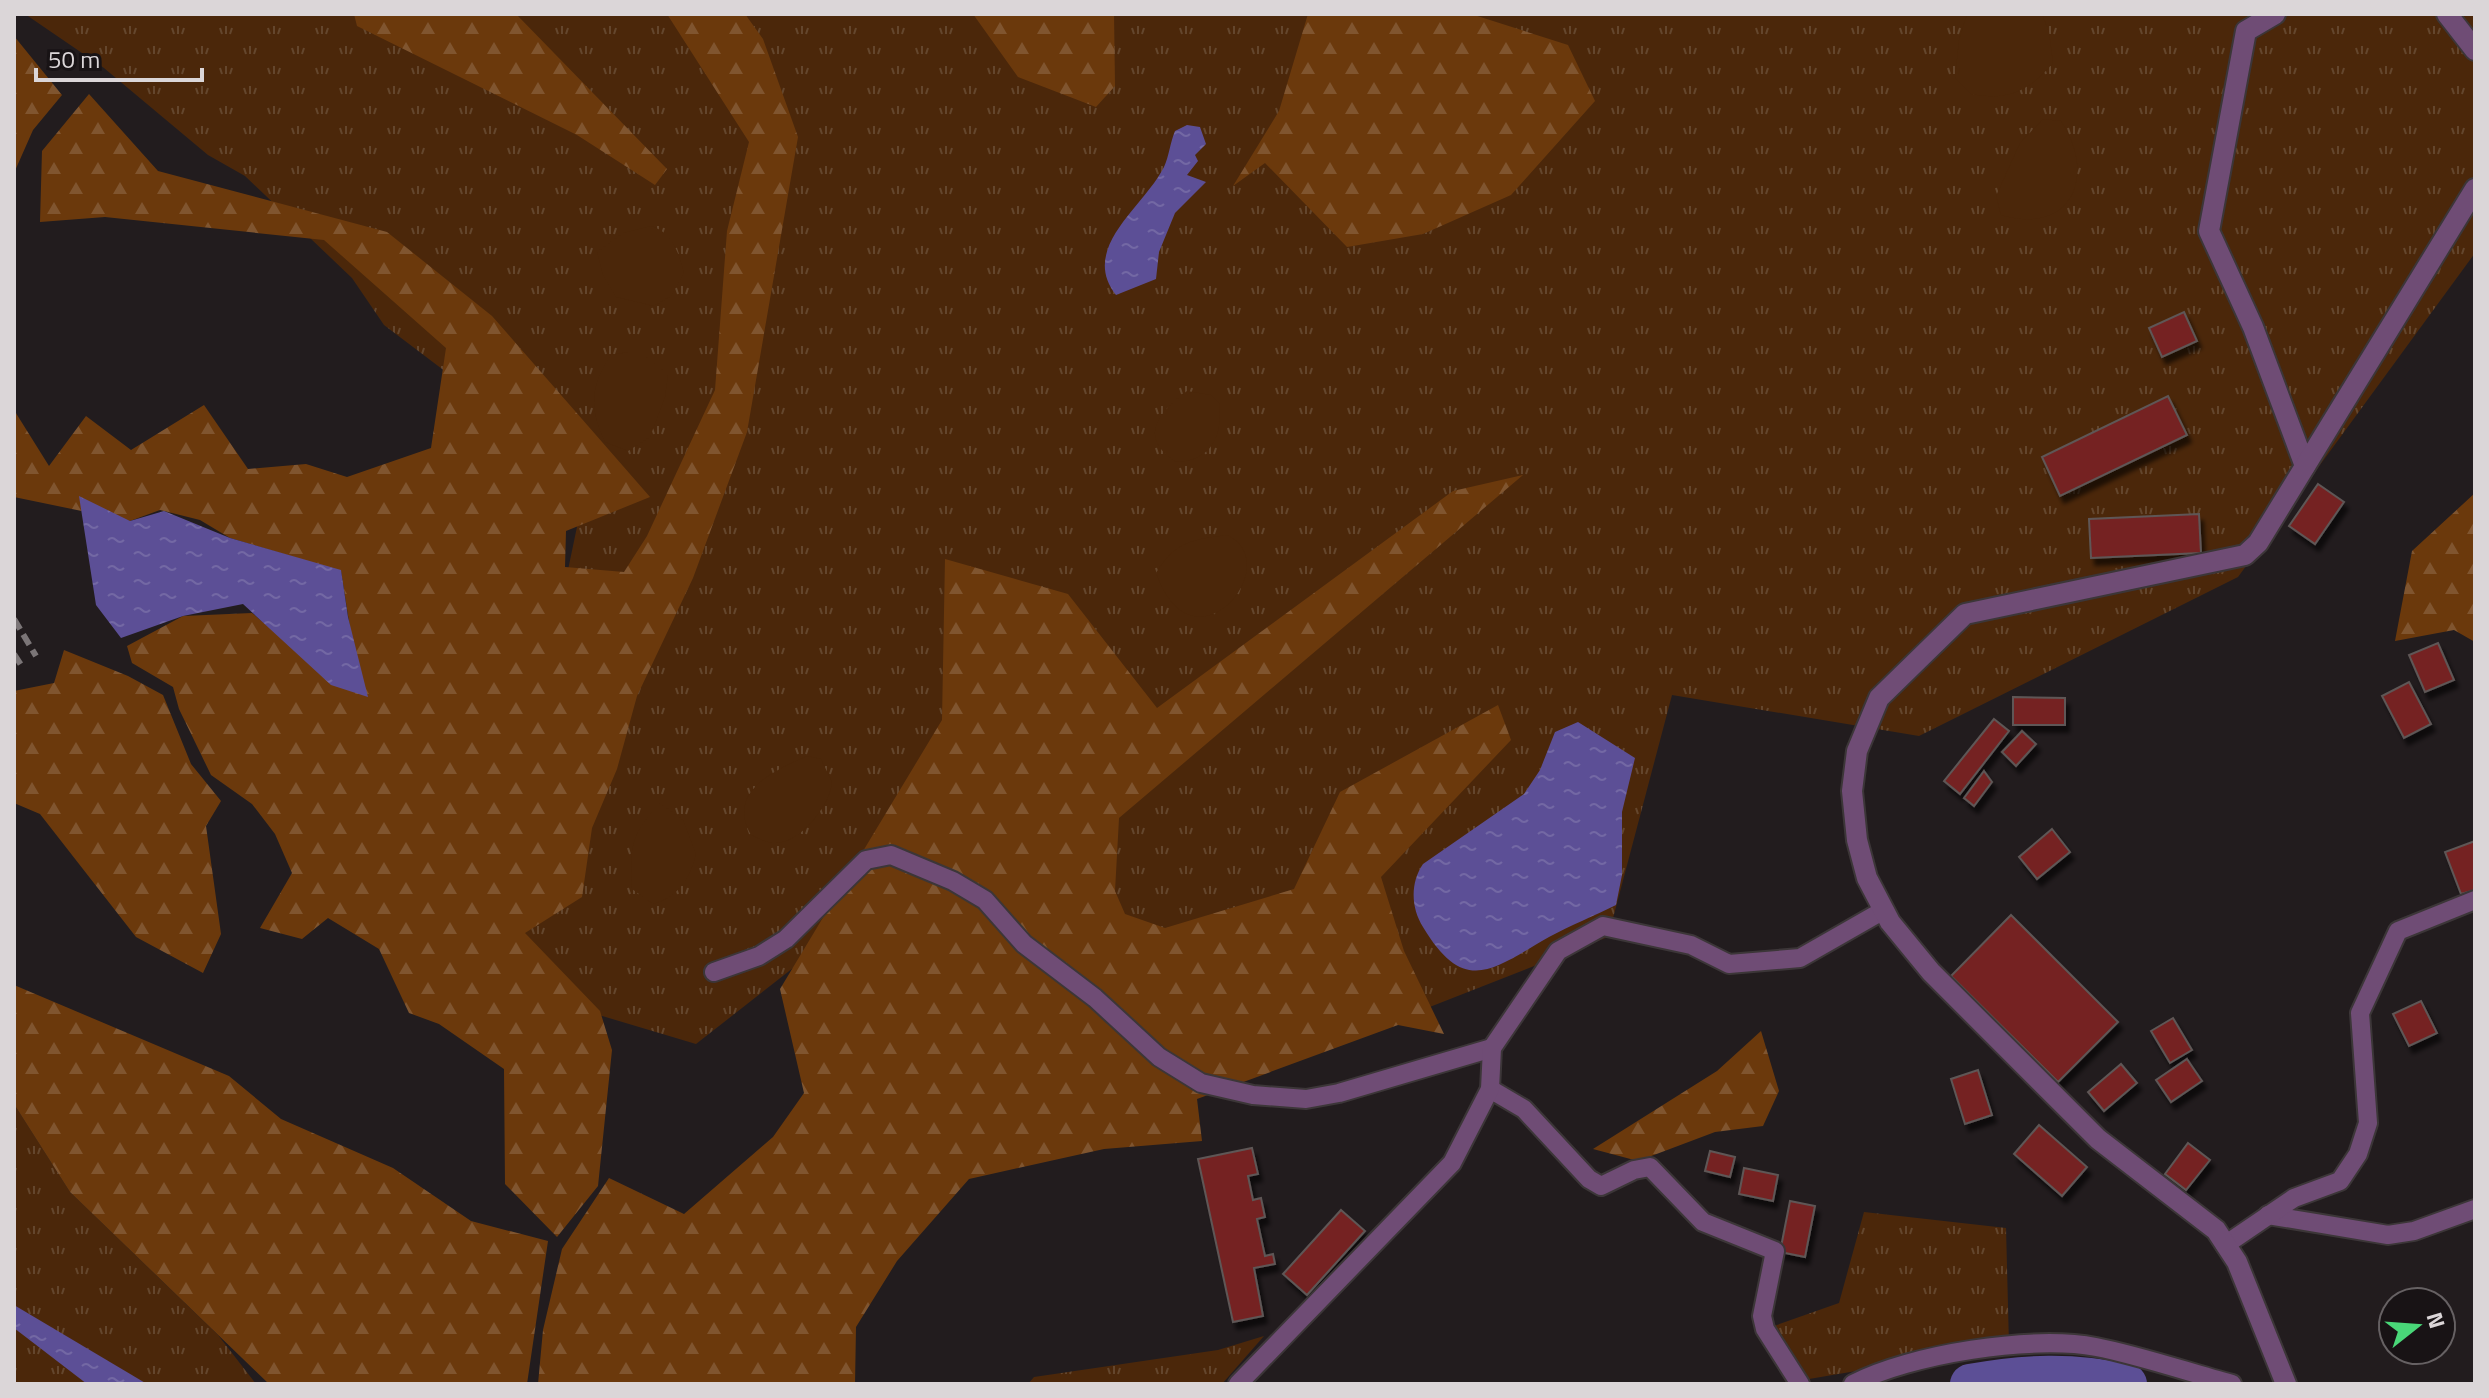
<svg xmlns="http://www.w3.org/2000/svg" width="2489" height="1398" viewBox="0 0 2489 1398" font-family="'Titillium Web',sans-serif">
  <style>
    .grass { fill: url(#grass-tufts) }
    .forest { fill: url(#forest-firs) }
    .garden { fill: #4b270a }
    .water { fill: url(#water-ripples) }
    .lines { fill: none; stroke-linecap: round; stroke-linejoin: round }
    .river { stroke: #5c4f96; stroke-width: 40 }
    .building { fill: #742423; stroke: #5e5756; stroke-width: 2; filter: url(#shadow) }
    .minor-casing { stroke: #3c3638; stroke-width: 22 }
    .tertiary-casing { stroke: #3c3638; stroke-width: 24 }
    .minor { stroke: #6f4c75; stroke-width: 18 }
    .tertiary { stroke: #6f4c75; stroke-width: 20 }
    .rail { stroke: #7b7577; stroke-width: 6; stroke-dasharray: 12 6; stroke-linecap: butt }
  </style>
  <defs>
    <pattern id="grass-tufts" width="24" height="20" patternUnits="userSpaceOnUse" patternTransform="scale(2)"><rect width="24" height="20" fill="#4b270a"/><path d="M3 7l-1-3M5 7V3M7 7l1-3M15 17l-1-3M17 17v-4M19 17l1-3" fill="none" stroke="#64462d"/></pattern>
    <pattern id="forest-firs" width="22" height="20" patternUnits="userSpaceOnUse" patternTransform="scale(2)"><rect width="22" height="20" fill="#6b390c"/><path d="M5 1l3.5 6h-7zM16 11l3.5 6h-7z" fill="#80552f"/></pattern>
    <pattern id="water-ripples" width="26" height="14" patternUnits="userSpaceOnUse" patternTransform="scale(2)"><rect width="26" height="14" fill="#5c4f96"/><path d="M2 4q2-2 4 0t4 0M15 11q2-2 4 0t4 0" fill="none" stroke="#7368a4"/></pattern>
    <filter id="shadow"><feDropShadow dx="4" dy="7" stdDeviation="2" flood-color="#0009"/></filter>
  </defs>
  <rect width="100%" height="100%" fill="#221c1e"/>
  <g class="grass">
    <polygon points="25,14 2475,14 2475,253 2238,577 1919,736 1672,695 1608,937 1180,1105 866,911 696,1044 522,992 521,795 587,479 384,325 352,278 245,176 208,155 104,68"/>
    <polygon points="14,1104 70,1192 218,1335 256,1384 14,1384"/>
    <polygon points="1864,1212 2006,1228 2009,1345 1809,1379 1774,1326 1839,1303"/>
    <polygon points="1264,1336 1222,1384 1028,1384 1034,1377 1218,1350"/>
  </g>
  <g class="forest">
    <polygon points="354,14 516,14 667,169 655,185 577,135 357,26"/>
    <polygon points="667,14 745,14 763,39 798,137 747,432 693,578 637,696 617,769 592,828 582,897 525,933 600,1011 612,1050 598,1186 557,1237 505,1184 504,1069 439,1024 409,1013 379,949 328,918 302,939 260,928 292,873 275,834 252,804 211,775 179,709 173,687 132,663 127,646 183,616 252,613 283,639 351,634 341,571 230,538 200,520 160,510 130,521 14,497 14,410 49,466 86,416 131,450 204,405 248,469 306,464 347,477 431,448 446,348 324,240 105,217 40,222 42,151 89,94 158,171 387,232 492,316 650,497 566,531 565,567 624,572 647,536 715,390 727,231 749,142"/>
    <polygon points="973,14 1114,14 1115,86 1096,107 1018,77"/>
    <polygon points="1308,14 1471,14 1568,45 1595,101 1511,195 1423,234 1347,247 1265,163 1233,186 1279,111"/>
    <polygon points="14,36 62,95 33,130 14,173"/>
    <polygon points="1523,475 1119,818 1115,891 1125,914 1165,928 1294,889 1340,792 1498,705 1511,740 1381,877 1404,951 1444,1034 1398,1025 1197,1099 1202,1141 1104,1149 969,1179 897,1261 856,1327 855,1384 538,1384 543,1330 562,1249 609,1178 684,1214 773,1137 804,1093 780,989 942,720 945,559 1068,594 1157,708 1453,491"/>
    <polygon points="2475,493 2475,642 2454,630 2395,641 2412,551"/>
    <polygon points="64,650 128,676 163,695 191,764 221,801 206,826 221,934 203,973 136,937 40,814 14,803 14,691 54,683"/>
    <polygon points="14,985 229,1076 281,1119 393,1168 471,1221 548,1241 527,1384 269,1384 70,1192 14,1104"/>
    <polygon points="1761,1031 1779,1091 1763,1126 1715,1132 1638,1161 1593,1149 1717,1071"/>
  </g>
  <g class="garden">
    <path d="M1967,14H2042L2049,32L2053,63C2029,91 2009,101 1971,94L1955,78L1959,40Z"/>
    <path d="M2043,119L2061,121C2097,175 2072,236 2001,215L1996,196L2020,143Z"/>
    <path d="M651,226C672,232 679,253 684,273L671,296L654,306L616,297L603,275L597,252L623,233Z"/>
    <path d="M628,352H641L668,375L665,397L650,437L628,451L605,442C589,408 590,386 611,355Z"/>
    <path d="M1187,391L1211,395L1219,403C1223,435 1212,461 1176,462C1137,437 1159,412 1187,391Z"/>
    <path d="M1227,535C1288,564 1193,678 1156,573C1176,541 1191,540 1227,535Z"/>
    <path d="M807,756L821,759L832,782C831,804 800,844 775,843C767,843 758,838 751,835C726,791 774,771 807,756Z"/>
    <path d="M660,803L683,820L696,854C690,879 678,897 653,904L632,889C630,846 630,835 660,803Z"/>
  </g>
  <g class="water">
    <path d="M1187,125L1200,127L1206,144L1195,155L1198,161L1187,175L1206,182L1175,213L1159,252L1156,279L1116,295C1079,248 1144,207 1164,167C1169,156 1170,143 1175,131Z"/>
    <polygon points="79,496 130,521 164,511 230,538 341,570 348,617 368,697 331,685 243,604 183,616 121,638 96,605"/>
    <path d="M1578,722L1635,758L1622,812V875L1616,905C1594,916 1571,925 1549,937C1493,969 1465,997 1423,927C1411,908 1410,883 1423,864L1524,794L1540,770L1555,732Z"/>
    <polygon points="14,1305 147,1384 87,1384 14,1328"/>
  </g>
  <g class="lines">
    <path class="river" d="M1970,1384C2024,1374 2073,1372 2127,1384"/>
  </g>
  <g class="building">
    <polygon points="2184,312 2197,341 2162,357 2149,328"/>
    <polygon points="2168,396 2187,435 2060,496 2042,457"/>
    <polygon points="2318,484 2344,502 2315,544 2289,526"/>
    <polygon points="2199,514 2201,553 2091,558 2089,519"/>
    <polygon points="2438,643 2454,680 2425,692 2409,655"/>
    <polygon points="2409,682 2431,724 2404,738 2382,696"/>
    <polygon points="2013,697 2065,698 2065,725 2013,725"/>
    <polygon points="1994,719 2009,731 1960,794 1944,781"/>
    <polygon points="2022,731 2036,744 2016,766 2002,752"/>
    <polygon points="1984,771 1992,782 1974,806 1964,798"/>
    <polygon points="2052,829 2070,852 2037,879 2019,857"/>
    <polygon points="2475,841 2475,890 2461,894 2445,852"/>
    <polygon points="2011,915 2118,1022 2058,1082 1951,976"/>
    <polygon points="2421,1001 2437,1033 2409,1046 2393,1014"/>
    <polygon points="2173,1018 2192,1050 2170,1063 2151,1031"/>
    <polygon points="2187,1059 2202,1081 2171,1102 2156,1080"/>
    <polygon points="2121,1064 2137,1083 2104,1111 2088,1092"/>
    <polygon points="1978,1070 1992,1115 1965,1124 1951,1079"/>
    <polygon points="2039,1125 2087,1167 2062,1196 2014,1154"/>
    <polygon points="2188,1143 2210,1160 2186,1190 2165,1174"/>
    <polygon points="1252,1148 1258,1174 1248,1176 1253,1200 1261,1198 1265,1217 1257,1219 1265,1256 1273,1254 1275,1264 1254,1268 1263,1316 1233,1322 1198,1159"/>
    <polygon points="1710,1151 1735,1157 1730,1177 1705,1171"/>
    <polygon points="1744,1168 1778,1175 1773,1201 1739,1194"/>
    <polygon points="1790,1201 1815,1206 1805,1257 1780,1252"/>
    <polygon points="1341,1210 1365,1231 1307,1295 1283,1274"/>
  </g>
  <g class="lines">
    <g class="minor-casing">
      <g id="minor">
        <polyline points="714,972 759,956 786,939 866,860 891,855 953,881 985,900 1024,944 1095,998 1159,1057 1201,1083 1253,1095 1306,1099 1339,1093 1492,1048"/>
        <polyline points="1490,1089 1524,1109 1589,1179 1601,1186 1634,1170 1650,1167 1703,1222 1775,1251 1762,1316 1765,1329 1800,1384"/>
        <polyline points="2268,1215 2388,1235 2414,1231 2475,1209"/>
        <polyline points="2225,1245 2294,1198 2340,1181 2358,1154 2368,1123 2360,1013 2398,931 2475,900"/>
        <polyline points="1238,1384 1452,1163 1490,1089 1492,1048 1558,951 1603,926 1691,945 1729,964 1800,958 1884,910"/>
        <path d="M1853,1384C1910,1354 2032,1335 2096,1347C2142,1356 2187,1372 2232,1384"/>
      </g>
    </g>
    <g class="tertiary-casing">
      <g id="tertiary">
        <polyline points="2275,14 2246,31 2209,231 2253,327 2305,466"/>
        <polyline points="2447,14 2475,50"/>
        <polyline points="2286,1384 2237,1262 2216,1230 2098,1139 1931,972 1890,922 1867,878 1857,840 1852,791 1857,751 1879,698 1965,614 2245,555 2258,543 2475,189"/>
      </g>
    </g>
    <use href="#minor" class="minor"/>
    <use href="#tertiary" class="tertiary"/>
    <g class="rail">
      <polyline points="14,619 36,656"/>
      <polyline points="14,654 23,668"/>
    </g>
  </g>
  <rect width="2489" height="1398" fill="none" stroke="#dbd6d8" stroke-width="32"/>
  <g transform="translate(2417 1326) rotate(73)"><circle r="38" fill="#181315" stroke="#666163" stroke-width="2"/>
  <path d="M0-6L14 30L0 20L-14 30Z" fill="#49d778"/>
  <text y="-12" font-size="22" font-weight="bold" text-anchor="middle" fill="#dbd6d8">N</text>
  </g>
  <path d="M36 68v12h166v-12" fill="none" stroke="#dbd6d8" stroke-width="4"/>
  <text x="48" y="68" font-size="24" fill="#dbd6d8" stroke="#181315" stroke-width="6" paint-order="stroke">50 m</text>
</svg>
